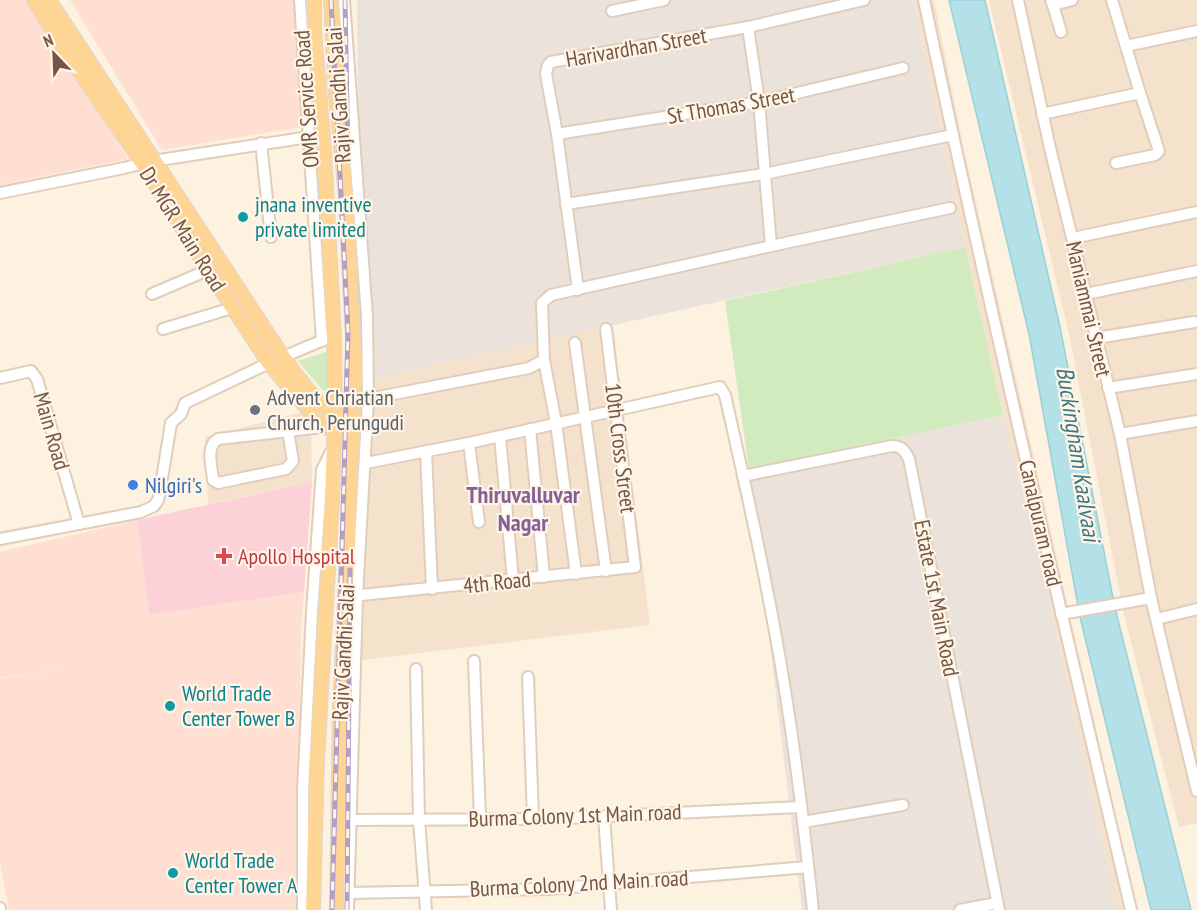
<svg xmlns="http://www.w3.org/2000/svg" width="1197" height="910" viewBox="0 0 1197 910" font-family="'PT Sans Narrow',sans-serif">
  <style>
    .residential { fill: #f5e2cd }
    .commercial { fill: #fedfd2 }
    .industrial { fill: #ebe3db }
    .medical { fill: #fcd2d8 }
    .green { fill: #d1ebbe }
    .water { fill: #b3e1e7; stroke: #99d1d9; stroke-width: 1.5 }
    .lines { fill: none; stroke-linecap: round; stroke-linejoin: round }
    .minor-casing { stroke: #e1cdbb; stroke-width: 14 }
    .major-casing { stroke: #ded6d3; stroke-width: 16 }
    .minor { stroke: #fff; stroke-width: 10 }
    .major { stroke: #ffd595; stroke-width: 14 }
    .rail-casing { stroke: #b39ec6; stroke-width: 5 }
    .rail { stroke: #fff5e7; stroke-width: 3; stroke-dasharray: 9; stroke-linecap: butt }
    .culture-dot { fill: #0f9aa8; stroke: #fff5e7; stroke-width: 2 }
    .worship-dot { fill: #6b7280; stroke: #fff5e7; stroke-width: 2 }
    .shop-dot { fill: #3f7fe0; stroke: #fff5e7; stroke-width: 2 }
    .health-dot { fill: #e0444e; stroke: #fff5e7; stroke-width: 2 }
    .labels { text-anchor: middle; stroke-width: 4.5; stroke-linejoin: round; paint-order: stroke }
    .street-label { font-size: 22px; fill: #755646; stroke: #fff5e7 }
    .culture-label { font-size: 22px; fill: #0d838f; stroke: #fff5e7; text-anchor: start }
    .worship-label { font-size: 22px; fill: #5b616d; stroke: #fff5e7; text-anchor: start }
    .shop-label { font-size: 22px; fill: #366cbe; stroke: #fff5e7; text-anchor: start }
    .health-label { font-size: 22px; fill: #be3a42; stroke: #fff5e7; text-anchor: start }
    .water-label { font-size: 24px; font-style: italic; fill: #3c7883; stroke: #fff5e7 }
    .neighbourhood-label { font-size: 24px; font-weight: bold; fill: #856199; stroke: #fff5e7 }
  </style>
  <rect width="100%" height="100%" fill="#fdf1df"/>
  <g class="residential">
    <polygon points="913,0 934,0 963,146 1137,910 1117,910 1046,585 1003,415 965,247"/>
    <polygon points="989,0 1197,0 1197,823 1179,827 1124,615 1069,334"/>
    <polygon points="613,325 650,625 355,661 361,381"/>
    <polygon points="303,412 311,430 312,482 208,504 205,437"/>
  </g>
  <g class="commercial">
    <polygon points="0,0 30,0 128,159 0,185"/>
    <polygon points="70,0 298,0 302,127 162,150"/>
    <polygon points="137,520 149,615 304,592 301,630 298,910 9,910 0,862 0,679 68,668 0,678 0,552"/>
  </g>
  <g class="industrial">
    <polygon points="357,0 913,0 965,247 361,381"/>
    <polygon points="1003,415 1046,585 1117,910 802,910 749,469"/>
  </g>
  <polygon class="medical" points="312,482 304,592 149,615 137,520"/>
  <g class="green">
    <polygon points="965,247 1003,415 749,469 725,301"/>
    <polygon points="329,351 327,395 298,361"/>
  </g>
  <polygon class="water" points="949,0 985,0 1060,327 1115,608 1191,910 1151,910 1080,617 1029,334"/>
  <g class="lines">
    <g class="minor-casing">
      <g id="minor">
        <polyline points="300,0 322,341"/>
        <polyline points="344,0 367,317 368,399 357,596 348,910"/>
        <path d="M924,0C988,304 1060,607 1131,910"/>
        <polyline points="1018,0 1050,148 1120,434 1151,598 1197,791"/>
        <polyline points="1051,0 1053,5 1072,0"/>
        <polyline points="1053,5 1061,32"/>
        <polyline points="612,11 664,0"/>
        <polyline points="1126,46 1197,31"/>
        <polyline points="1042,114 1140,93 1112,0"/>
        <polyline points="557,134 759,102 903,68"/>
        <polyline points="261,143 271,237"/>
        <polyline points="1116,163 1155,155 1159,151 1140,93"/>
        <polyline points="0,193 124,168 153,161 309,137"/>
        <polyline points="566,204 764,174 953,135"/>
        <polyline points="1073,238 1197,212"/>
        <polyline points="771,246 950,208"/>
        <polyline points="578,290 557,134 546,74 548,65 551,62 748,27 864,0"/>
        <polyline points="152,294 208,270"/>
        <polyline points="1086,294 1197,271"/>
        <polyline points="163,329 232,308"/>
        <polyline points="1097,338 1194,322"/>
        <polyline points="575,343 606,571"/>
        <polyline points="283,357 328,338"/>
        <polyline points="544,360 556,423 576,574"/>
        <polyline points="0,378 31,371 37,379 79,524"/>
        <polyline points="1108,388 1197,374"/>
        <polyline points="368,399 529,368 544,360 542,303 551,295 771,246 759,102 748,27"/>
        <polyline points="530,429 544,577"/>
        <path d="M288,431L293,461L286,469L218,483L213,480C212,467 205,447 218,439L323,427"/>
        <polyline points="1120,434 1197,421"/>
        <polyline points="500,436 513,580"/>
        <polyline points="469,443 479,522"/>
        <polyline points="426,451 432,589"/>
        <path d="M366,463L469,443L720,387L725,395C749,501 773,608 789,716C799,780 806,845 813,910"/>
        <path d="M743,476L892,446C902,446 905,451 909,459L999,910"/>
        <polyline points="0,539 141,512 154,506 158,500 160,491 171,423 181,414 185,403 269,363"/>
        <polyline points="352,596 635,567 606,329"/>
        <polyline points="1061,614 1151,598"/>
        <polyline points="1157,619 1197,609"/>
        <polyline points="474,661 480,818"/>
        <polyline points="416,669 419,820 426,910"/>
        <polyline points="528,677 533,819"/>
        <polyline points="604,817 611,910"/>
        <polyline points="350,820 548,819 801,807"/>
        <polyline points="803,822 903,805"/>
        <polyline points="349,893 548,889 808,867"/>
        <polyline points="0,908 0,910"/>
        <polyline points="303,910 303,790 312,612 322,470 333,448"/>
        <polyline points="960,910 997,903"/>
      </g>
    </g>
    <g class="major-casing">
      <g id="major">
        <polyline points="34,0 68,55 143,164 208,270 269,363 323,427 342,429"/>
        <path d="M49,0L283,357C294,372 321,412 339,413"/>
        <polyline points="331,0 335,84 346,196 355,378 340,708 337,910"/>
        <polyline points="313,910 317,759 332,501 335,413 334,336 324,150 314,31 314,0"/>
      </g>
    </g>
    <use href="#minor" class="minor"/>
    <use href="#major" class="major"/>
    <g class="rail-casing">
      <g id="rail">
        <polyline points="331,0 348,332 332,910"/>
        <polyline points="345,0 348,159"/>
        <polyline points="347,910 350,570"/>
      </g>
    </g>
    <use href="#rail" class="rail"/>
  </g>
  <g class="culture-dot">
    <circle cx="243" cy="217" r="6"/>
    <circle cx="170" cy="706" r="6"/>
    <circle cx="173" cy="873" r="6"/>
  </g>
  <circle class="worship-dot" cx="255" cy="410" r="6"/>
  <circle class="shop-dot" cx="133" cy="485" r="6"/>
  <path class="health-dot" d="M221 547h6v6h6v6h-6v6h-6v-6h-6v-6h6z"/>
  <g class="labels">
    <g class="street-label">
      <text transform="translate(636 47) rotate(-10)" y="8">Harivardhan Street</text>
      <text transform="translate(338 95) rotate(-94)" y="8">Rajiv Gandhi Salai</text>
      <text transform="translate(306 99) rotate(-94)" y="8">OMR Service Road</text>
      <text transform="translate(731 105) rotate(-10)" y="8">St Thomas Street</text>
      <text transform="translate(183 229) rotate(58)" y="8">Dr MGR Main Road</text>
      <text transform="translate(1089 309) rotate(77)" y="8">Maniammai Street</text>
      <text transform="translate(52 431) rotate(74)" y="8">Main Road</text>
      <text transform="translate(621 448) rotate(83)" y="8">10th Cross Street</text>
      <text transform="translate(1041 523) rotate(77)" y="8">Canalpuram road</text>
      <text transform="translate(497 582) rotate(-6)" y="8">4th Road</text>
      <text transform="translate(937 598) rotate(79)" y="8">Estate 1st Main Road</text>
      <text transform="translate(343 652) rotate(-87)" y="8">Rajiv Gandhi Salai</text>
      <text transform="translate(575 815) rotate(-2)" y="8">Burma Colony 1st Main road</text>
      <text transform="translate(579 883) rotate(-3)" y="8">Burma Colony 2nd Main road</text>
    </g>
    <g class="culture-label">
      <text x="255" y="212">jnana inventive<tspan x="255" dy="25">private limited</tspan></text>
      <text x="182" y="701">World Trade<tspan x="182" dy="25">Center Tower B</tspan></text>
      <text x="185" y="868">World Trade<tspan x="185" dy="25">Center Tower A</tspan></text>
    </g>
    <g class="worship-label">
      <text x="267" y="405">Advent Chriatian<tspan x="267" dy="25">Church, Perungudi</tspan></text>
    </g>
    <g class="shop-label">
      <text x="145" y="493">Nilgiri's</text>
    </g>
    <g class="health-label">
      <text x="238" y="564">Apollo Hospital</text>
    </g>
    <g class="water-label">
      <text transform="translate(1078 454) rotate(81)" y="8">Buckingham Kaalvaai</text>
    </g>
    <g class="neighbourhood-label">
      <text x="523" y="503">Thiruvalluvar<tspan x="523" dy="28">Nagar</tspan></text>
    </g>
  </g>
  <g transform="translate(54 54) rotate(337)" stroke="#fff5e7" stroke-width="4.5" paint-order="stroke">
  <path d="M0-4.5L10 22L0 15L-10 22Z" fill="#755646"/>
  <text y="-9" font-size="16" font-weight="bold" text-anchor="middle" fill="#755646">N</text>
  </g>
</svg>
